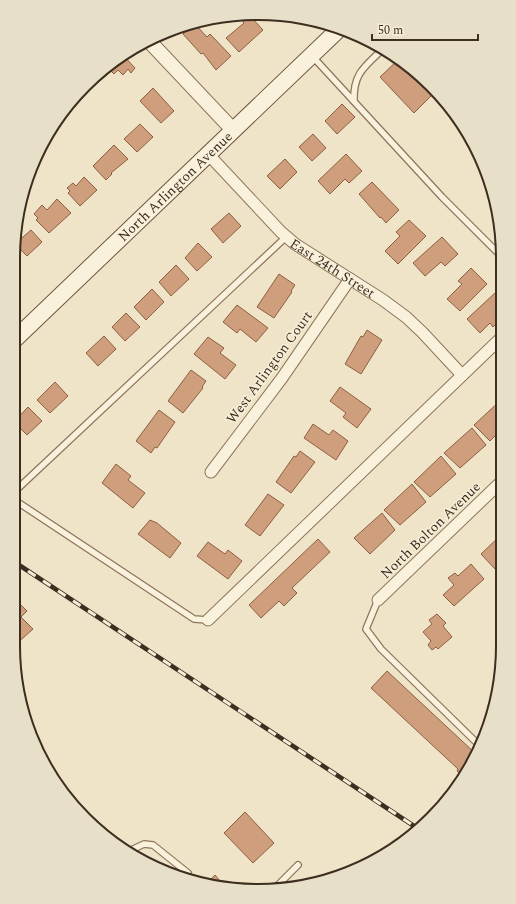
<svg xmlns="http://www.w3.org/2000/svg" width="516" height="904" viewBox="0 0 516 904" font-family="Spectral,serif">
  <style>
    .building { fill: #cf9f7d; stroke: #8d5f41 }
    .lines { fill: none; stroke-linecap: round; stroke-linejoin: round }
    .service-casing { stroke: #8d765c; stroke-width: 8 }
    .minor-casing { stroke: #8d765c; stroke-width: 13 }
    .tertiary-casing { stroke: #8d765c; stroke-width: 16 }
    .secondary-casing { stroke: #6f573f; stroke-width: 18 }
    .service { stroke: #faf1dc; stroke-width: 5.5 }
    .minor { stroke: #faf1dc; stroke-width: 11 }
    .tertiary { stroke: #faf1dc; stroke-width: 14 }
    .secondary { stroke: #faf1dc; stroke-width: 16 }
    .rail-casing { stroke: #3d2e20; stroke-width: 4.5 }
    .rail { stroke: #f7eed8; stroke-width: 3; stroke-dasharray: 9; stroke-linecap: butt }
    .labels { text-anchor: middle; stroke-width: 3; stroke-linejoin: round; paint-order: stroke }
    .street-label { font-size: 14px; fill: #3d2e20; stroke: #f7eed8 }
    .rim { fill: none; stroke: #3d2e20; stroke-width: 2 }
  </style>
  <rect width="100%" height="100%" fill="#f0e4c8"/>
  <g class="building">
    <polygon points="240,18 252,18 263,30 239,52 226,38 244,23"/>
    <polygon points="195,24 207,37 210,34 231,56 216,70 203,53 201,54 183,34"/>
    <polygon points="122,54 135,68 131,73 128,69 123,75 118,70 114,74 108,68"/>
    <polygon points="399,59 431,85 436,91 414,113 380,77"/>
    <polygon points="153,88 174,111 161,123 140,101"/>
    <polygon points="342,104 355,117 337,134 325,121"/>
    <polygon points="140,124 153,137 137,152 124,139"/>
    <polygon points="313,134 326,148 312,161 299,147"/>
    <polygon points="114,145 128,159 111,173 112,174 106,180 93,166"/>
    <polygon points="346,154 362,171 349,183 345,179 330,194 318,181"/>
    <polygon points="285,159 297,172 280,189 267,176"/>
    <polygon points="84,177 97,190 80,206 68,193 70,191 67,188 73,183 76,186"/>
    <polygon points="372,182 399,210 386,223 381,217 380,218 359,194"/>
    <polygon points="57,199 71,213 49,233 36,220 38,218 34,214 42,205 47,210"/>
    <polygon points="229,213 241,226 223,243 211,229"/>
    <polygon points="409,220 426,236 398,264 385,251 400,236 396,232"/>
    <polygon points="31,230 42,242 27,256 15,244"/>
    <polygon points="442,237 458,254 445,266 441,262 425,276 413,263"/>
    <polygon points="198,243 212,257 197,271 185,258"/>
    <polygon points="176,265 189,279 171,296 159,282"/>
    <polygon points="471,268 487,284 460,311 447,299 462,284 458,281"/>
    <polygon points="279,274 295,285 291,291 292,292 274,318 257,307"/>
    <polygon points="152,289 164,302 146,320 134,307"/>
    <polygon points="495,293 502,300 502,318 493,327 490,323 480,333 467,319"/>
    <polygon points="237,305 268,328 256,342 240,329 237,333 223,322"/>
    <polygon points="126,313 140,327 125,341 112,327"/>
    <polygon points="367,330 382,340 361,374 345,364 361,336 363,337"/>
    <polygon points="104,336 116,349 98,366 86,353"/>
    <polygon points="208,337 224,348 220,353 236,365 225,379 194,354"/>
    <polygon points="191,370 206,381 202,387 203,388 183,413 168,401"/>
    <polygon points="55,382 68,396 50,413 37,400"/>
    <polygon points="340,387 371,409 357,428 343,417 346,413 330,401"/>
    <polygon points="501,400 502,429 490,441 474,425"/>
    <polygon points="28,407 42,421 27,435 14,422"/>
    <polygon points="159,410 175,422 157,448 155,447 151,453 136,441"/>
    <polygon points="313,424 329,435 333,430 348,441 336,460 304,438"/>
    <polygon points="472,428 486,445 460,468 444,453"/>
    <polygon points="13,440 20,448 13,455"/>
    <polygon points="300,451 315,462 291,493 276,482 294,456 296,457"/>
    <polygon points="441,456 456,474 430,497 414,482"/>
    <polygon points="116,464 131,476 128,480 145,493 133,508 102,483"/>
    <polygon points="412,484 426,502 400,525 384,510"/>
    <polygon points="268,494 284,505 260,536 245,525"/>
    <polygon points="382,513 395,530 370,554 354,538"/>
    <polygon points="150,520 157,523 181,543 170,558 138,534"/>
    <polygon points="502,534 502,568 500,570 497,567 495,569 481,554"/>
    <polygon points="318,539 330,552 292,588 297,593 284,606 279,601 261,618 249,605"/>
    <polygon points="208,542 225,554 228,550 242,561 228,579 197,556"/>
    <polygon points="471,564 484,579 454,606 443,595 454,585 448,578 455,573 458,576"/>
    <polygon points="18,602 27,611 21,617 33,629 13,647 13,607"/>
    <polygon points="437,614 446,623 443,626 452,637 438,649 436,647 432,650 428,645 431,641 423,632 432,624 429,620"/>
    <polygon points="387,671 476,754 464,777 457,771 458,769 371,688"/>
    <polygon points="245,812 274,843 253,863 224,833"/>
    <polygon points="215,875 224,886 206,884"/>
  </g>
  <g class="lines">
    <g class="service-casing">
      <g id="service">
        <polyline points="313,57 442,197 502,257"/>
        <path d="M354,101C353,74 364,67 383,49"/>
        <polyline points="13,493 286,237"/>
        <polyline points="13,499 194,619 208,620"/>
        <polyline points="378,600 366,629 381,649 480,746"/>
        <polyline points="127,852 144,844 153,845 188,873"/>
        <polyline points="273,890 298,865"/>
      </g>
    </g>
    <g class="minor-casing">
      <g id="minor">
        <path id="s1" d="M208,154L281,232L295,244L383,300L406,317L422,332L462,375"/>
        <polyline points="211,472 282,378 350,279"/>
        <polyline points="378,600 502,481"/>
        <polyline points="208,620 502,337"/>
      </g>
    </g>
    <g class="tertiary-casing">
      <polyline id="tertiary" points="150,42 233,130"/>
    </g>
    <g class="secondary-casing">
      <g id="secondary">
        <path id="s2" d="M13,341L337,31"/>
      </g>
    </g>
    <use href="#service" class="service"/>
    <use href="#minor" class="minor"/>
    <use href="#tertiary" class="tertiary"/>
    <use href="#secondary" class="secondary"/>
    <g class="rail-casing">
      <polyline id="rail" points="13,561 420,830"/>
    </g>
    <use href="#rail" class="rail"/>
  </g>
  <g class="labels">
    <g class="street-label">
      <text dy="5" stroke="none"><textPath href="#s2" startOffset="224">North Arlington Avenue</textPath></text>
      <text dy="5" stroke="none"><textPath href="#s1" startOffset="170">East 24th Street</textPath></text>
      <text transform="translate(269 367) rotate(-54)" y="5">West Arlington Court</text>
      <text transform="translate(430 530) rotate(-44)" y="5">North Bolton Avenue</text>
    </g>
  </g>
  <path d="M0 0H516V904H0ZM258 20H258A238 238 0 0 1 496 258V646A238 238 0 0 1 258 884H258A238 238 0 0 1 20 646V258A238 238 0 0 1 258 20Z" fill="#e8dfc9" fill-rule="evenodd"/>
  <path class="rim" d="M258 20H258A238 238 0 0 1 496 258V646A238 238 0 0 1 258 884H258A238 238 0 0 1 20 646V258A238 238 0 0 1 258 20Z"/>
  <path d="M372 34v6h106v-6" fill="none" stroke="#3d2e20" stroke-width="2"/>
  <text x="378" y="34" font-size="12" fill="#3d2e20" stroke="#f7eed8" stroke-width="3" paint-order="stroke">50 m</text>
</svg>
